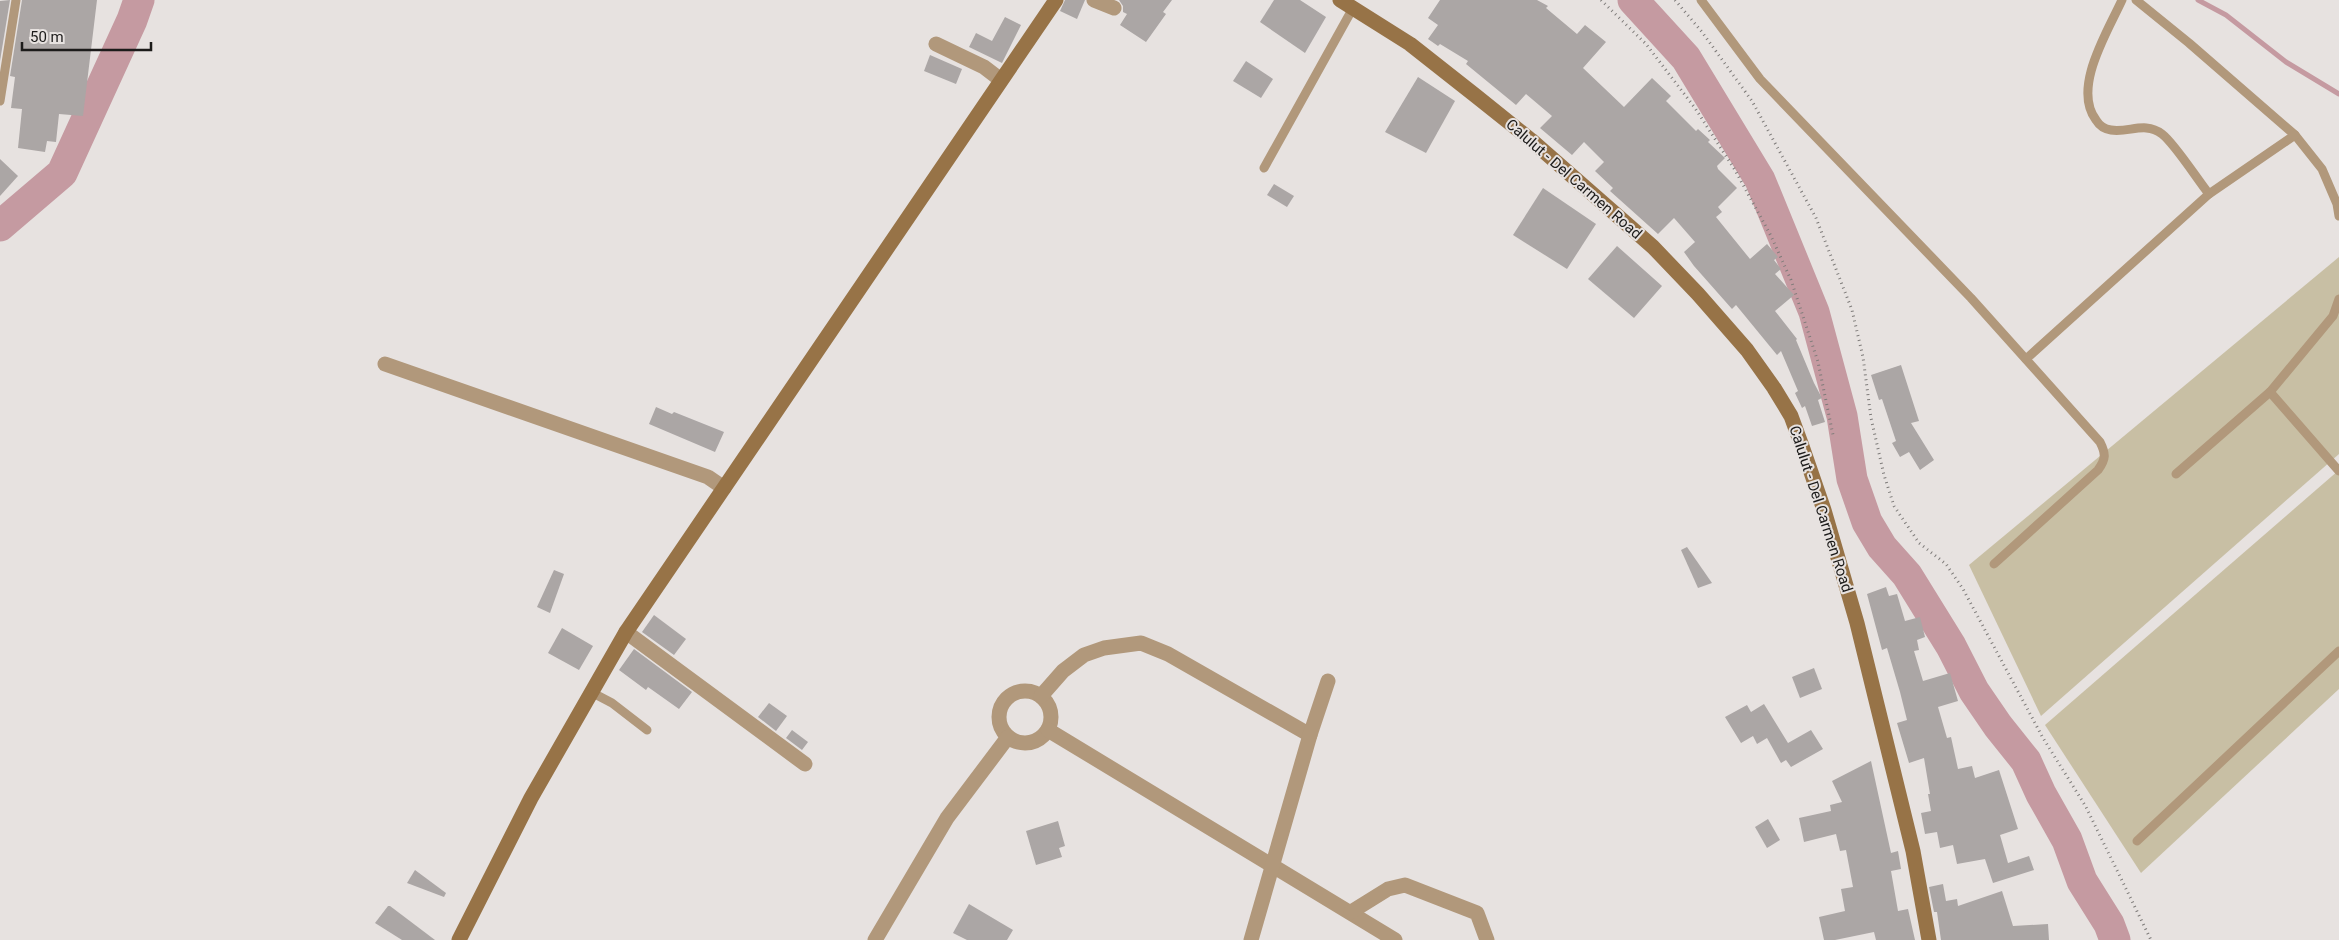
<svg xmlns="http://www.w3.org/2000/svg" width="2339" height="940" viewBox="0 0 2339 940" font-family="Roboto,sans-serif">
  <style>
    .green { fill: #c8bfa4 }
    .lines { fill: none; stroke-linecap: round; stroke-linejoin: round }
    .stream { stroke: #c59aa1; stroke-width: 5 }
    .river { stroke: #c59aa1; stroke-width: 31 }
    .building { fill: #aba6a5 }
    .path { stroke: #7e7b79; stroke-width: 3; stroke-dasharray: 1 4; stroke-linecap: butt }
    .lane { stroke: #b1987b; stroke-width: 9 }
    .street { stroke: #b1987b; stroke-width: 15 }
    .secondary { stroke: #977347; stroke-width: 15 }
    .labels { text-anchor: middle; stroke-width: 4; stroke-linejoin: round; paint-order: stroke }
    .street-label { font-size: 15px; fill: #1c1b1a; stroke: #e7e2e0 }
  </style>
  <rect width="100%" height="100%" fill="#e7e2e0"/>
  <g class="green">
    <polygon points="2339,257 2339,454 2041,716 1969,565"/>
    <polygon points="2339,470 2339,689 2141,873 2045,725"/>
  </g>
  <g class="lines">
    <polyline class="stream" points="2198,0 2226,15 2286,62 2339,94"/>
    <g class="river">
      <polyline points="1633,0 1686,58 1760,180 1814,312 1842,416 1852,479 1867,522 1882,547 1907,575 1951,646 1974,691 1998,726 2026,761 2041,794 2067,840 2082,881 2109,924 2115,940"/>
      <polyline points="0,226 62,173 132,20 139,0"/>
    </g>
  </g>
  <g class="building">
    <polygon points="10,0 0,61 0,1"/>
    <polygon points="22,0 97,0 83,116 59,114 56,142 47,141 45,152 18,148 22,109 11,108 15,77 10,76"/>
    <polygon points="1065,0 1085,0 1077,19 1060,11"/>
    <polygon points="1119,0 1172,0 1163,12 1166,14 1146,42 1120,25 1127,14 1123,12 1123,6"/>
    <polygon points="1274,0 1300,0 1326,17 1305,53 1260,22"/>
    <polygon points="1440,0 1537,0 1548,6 1546,8 1577,34 1585,25 1606,42 1583,68 1624,107 1652,78 1671,96 1666,101 1696,131 1698,129 1710,140 1708,142 1725,158 1717,166 1718,169 1737,188 1718,207 1722,212 1716,217 1750,259 1767,244 1778,257 1774,260 1781,269 1775,274 1794,295 1775,311 1797,339 1796,340 1814,383 1822,398 1818,400 1825,422 1812,426 1805,406 1802,408 1795,393 1798,391 1781,351 1777,355 1736,305 1732,309 1694,266 1684,252 1695,242 1674,218 1658,234 1610,191 1613,188 1595,171 1604,162 1584,142 1572,155 1540,128 1552,116 1526,94 1516,105 1466,64 1468,61 1440,44 1438,46 1428,39 1438,25 1428,18"/>
    <polygon points="1005,17 1021,25 1002,63 969,47 976,33 992,41"/>
    <polygon points="930,55 962,69 956,84 924,71"/>
    <polygon points="1246,61 1273,79 1261,98 1233,81"/>
    <polygon points="1418,77 1455,101 1426,153 1385,132"/>
    <polygon points="0,159 18,176 0,196"/>
    <polygon points="1274,184 1294,196 1287,207 1267,195"/>
    <polygon points="1543,188 1596,224 1567,269 1513,235"/>
    <polygon points="1617,246 1662,286 1634,318 1588,279"/>
    <polygon points="1901,365 1919,421 1911,423 1934,460 1920,470 1909,452 1900,457 1892,443 1896,441 1882,399 1879,400 1871,375"/>
    <polygon points="656,407 672,414 674,412 724,432 715,452 649,424"/>
    <polygon points="1687,547 1712,583 1698,588 1681,550"/>
    <polygon points="554,570 564,574 550,613 537,607"/>
    <polygon points="1886,587 1889,596 1897,594 1905,621 1920,617 1925,637 1917,640 1919,650 1914,651 1923,681 1950,673 1958,701 1938,707 1947,738 1951,737 1958,769 1972,766 1975,778 1999,770 2018,829 2000,835 2008,863 2029,856 2034,870 1993,883 1985,859 1957,864 1953,845 1940,848 1937,832 1925,834 1921,813 1931,811 1928,794 1930,794 1924,758 1909,763 1897,723 1907,720 1900,692 1887,648 1882,650 1867,594"/>
    <polygon points="654,615 686,639 674,655 642,632"/>
    <polygon points="562,628 593,646 579,670 548,653"/>
    <polygon points="634,649 692,692 679,709 648,687 646,690 619,670"/>
    <polygon points="1814,668 1822,689 1800,698 1792,677"/>
    <polygon points="769,703 787,716 776,731 758,717"/>
    <polygon points="1764,704 1788,743 1811,730 1823,749 1791,767 1786,760 1781,763 1767,738 1757,744 1753,736 1741,743 1725,717 1747,705 1751,712"/>
    <polygon points="792,730 808,742 802,750 786,738"/>
    <polygon points="1871,761 1891,853 1898,851 1901,869 1891,871 1898,911 1908,909 1915,940 1876,940 1874,932 1835,940 1824,940 1819,917 1845,911 1841,889 1853,887 1846,850 1840,851 1836,834 1804,842 1799,818 1831,811 1830,805 1842,802 1832,781"/>
    <polygon points="1768,819 1780,840 1767,848 1755,827"/>
    <polygon points="1058,821 1065,846 1059,848 1062,857 1036,865 1026,831"/>
    <polygon points="415,870 446,893 444,897 407,883"/>
    <polygon points="1943,884 1946,901 1957,899 1958,906 2002,891 2013,926 2048,924 2049,940 1941,940 1937,912 1934,912 1929,887"/>
    <polygon points="969,904 1013,930 1007,940 967,940 953,933"/>
    <polygon points="388,906 390,906 435,940 402,940 375,923"/>
  </g>
  <g class="lines">
    <g class="path">
      <polyline points="1601,0 1646,44 1695,108 1735,170 1771,236 1791,280 1818,362 1833,435"/>
      <polyline points="1675,0 1702,32 1752,101 1816,218 1852,310 1863,357 1871,418 1884,475 1894,506 1919,543 1946,564 1963,589 2043,738 2086,807 2151,940"/>
    </g>
    <g class="lane">
      <path d="M1701,0L1760,79L1971,298L2100,442C2106,454 2106,459 2098,470L1994,564"/>
      <path d="M2122,0C2107,33 2072,88 2096,120C2099,125 2104,129 2111,130C2129,133 2145,121 2162,134C2175,144 2197,179 2209,194"/>
      <polyline points="2136,0 2189,43 2295,135 2322,169 2337,204 2339,216"/>
      <polyline points="0,101 16,0"/>
      <polyline points="1264,168 1353,8"/>
      <polyline points="2026,359 2209,194 2295,135"/>
      <polyline points="2270,392 2333,316 2339,299"/>
      <polyline points="2176,474 2270,392 2339,471"/>
      <polyline points="591,692 612,703 647,730"/>
      <polyline points="2137,841 2339,651"/>
    </g>
    <g class="street">
      <polyline points="1094,0 1114,8"/>
      <polyline points="936,44 984,67 1001,80"/>
      <polyline points="385,364 708,477 724,488"/>
      <polyline points="626,632 805,764"/>
      <circle cx="1025" cy="717" r="26"/>
      <polyline points="1041,696 1063,671 1084,655 1104,648 1141,643 1168,654 1310,735"/>
      <polyline points="1048,730 1395,940"/>
      <polyline points="1351,912 1388,889 1405,885 1477,913 1487,940"/>
      <polyline points="875,940 947,818 1008,737"/>
      <polyline points="1251,940 1310,735 1328,681"/>
    </g>
    <g class="secondary">
      <polyline points="1340,0 1410,44 1476,96 1531,140 1653,247 1698,294 1747,350 1774,388 1791,416 1802,446 1824,510 1857,623 1913,851 1929,940"/>
      <polyline points="459,940 531,798 626,632 1056,0"/>
    </g>
  </g>
  <g class="labels">
    <g class="street-label">
      <text transform="translate(1574 179) rotate(41)" y="5">Calulut - Del Carmen Road</text>
      <text transform="translate(1821 509) rotate(72)" y="5">Calulut - Del Carmen Road</text>
    </g>
  </g>
  <path d="M22 42v8h129v-8" fill="none" stroke="#1c1b1a" stroke-width="2.5"/>
  <text x="30" y="42" font-size="15" fill="#1c1b1a" stroke="#e7e2e0" stroke-width="4" paint-order="stroke">50 m</text>
</svg>
